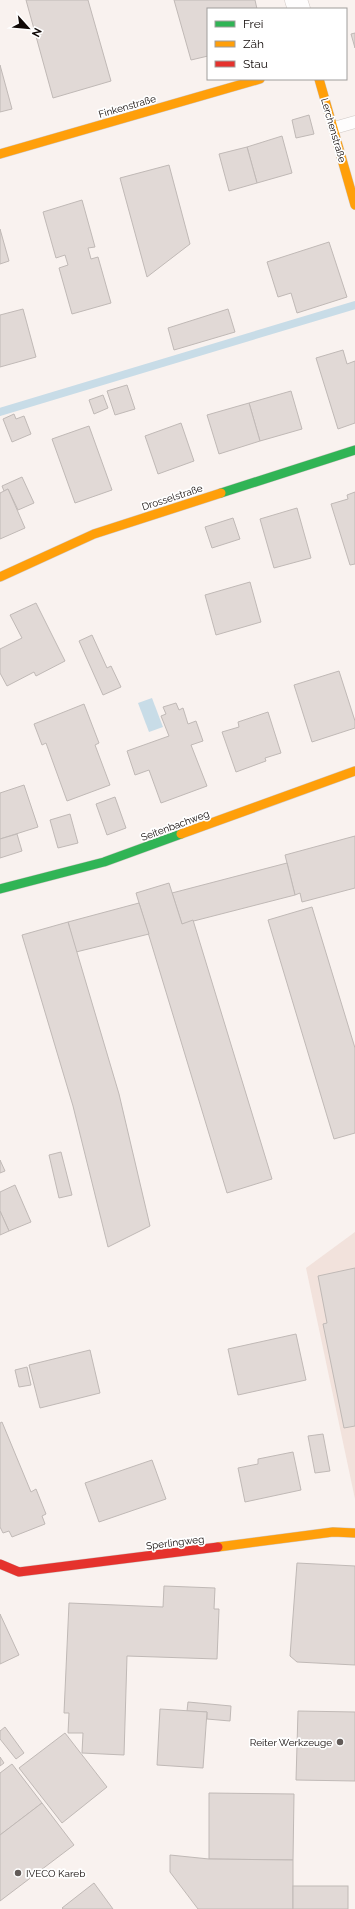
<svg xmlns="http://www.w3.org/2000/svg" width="355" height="1909" viewBox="0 0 355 1909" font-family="Raleway,sans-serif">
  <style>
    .built { fill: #f2e2dc }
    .water { fill: #c8dce7 }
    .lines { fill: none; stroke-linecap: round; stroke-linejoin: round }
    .stream { stroke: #c8dce7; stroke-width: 8 }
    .building { fill: #e1d9d6; stroke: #c0b9b6 }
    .lane-casing { stroke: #d0c9c6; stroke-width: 13 }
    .street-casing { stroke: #d0c9c6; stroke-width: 23 }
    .fast-casing { stroke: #d0c9c6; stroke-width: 10 }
    .slow-casing { stroke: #d0c9c6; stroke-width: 10 }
    .jam-casing { stroke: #d0c9c6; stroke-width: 10 }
    .lane { stroke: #fefdfd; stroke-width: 12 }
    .street { stroke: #fefdfd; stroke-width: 22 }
    .fast { stroke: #30b455; stroke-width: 9 }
    .slow { stroke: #ff9f0a; stroke-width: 9 }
    .jam { stroke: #e5322d; stroke-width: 9 }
    .poi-dot { fill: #625b58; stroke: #fff; stroke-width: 1.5 }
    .labels { text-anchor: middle; stroke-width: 3.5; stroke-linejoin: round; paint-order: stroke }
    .street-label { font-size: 10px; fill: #100907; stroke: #fff }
    .poi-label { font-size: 10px; fill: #100907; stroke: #fff; text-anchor: end }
  </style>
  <rect width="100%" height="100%" fill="#f9f2ef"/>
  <polygon class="built" points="355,1232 355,1499 306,1268"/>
  <polygon class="water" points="152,698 163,727 149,732 138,703"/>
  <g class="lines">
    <polyline class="stream" points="0,412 355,305"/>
  </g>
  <g class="building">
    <polygon points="26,0 88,0 111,81 53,98"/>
    <polygon points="174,0 255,0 257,9 208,9 208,56 191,60"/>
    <polygon points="355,33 355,48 351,34"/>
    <polygon points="0,65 12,109 0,112"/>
    <polygon points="309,115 314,134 296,138 292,120"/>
    <polygon points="282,136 292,173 257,183 247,147"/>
    <polygon points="247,147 257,183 229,191 219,154"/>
    <polygon points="169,165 190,244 147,277 120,178"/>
    <polygon points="82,200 95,247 88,248 91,259 98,257 111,303 72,314 59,268 68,265 65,255 56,258 43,212"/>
    <polygon points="0,229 9,261 0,264"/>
    <polygon points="329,242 347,297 297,313 291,293 278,297 267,262"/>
    <polygon points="23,309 36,357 0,367 0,315"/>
    <polygon points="228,309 235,332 174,350 168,328"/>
    <polygon points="343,350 347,364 355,361 355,423 338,429 316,358"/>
    <polygon points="127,385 135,409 115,415 107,391"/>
    <polygon points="291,391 302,429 260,441 249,403"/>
    <polygon points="103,395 108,408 94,414 89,400"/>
    <polygon points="249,403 260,441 219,454 207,415"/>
    <polygon points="14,414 16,419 24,416 31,434 12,442 3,419"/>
    <polygon points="181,423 194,461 158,474 145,436"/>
    <polygon points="89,426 112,490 75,503 52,439"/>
    <polygon points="22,477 34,503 18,510 8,489 4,491 2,486"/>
    <polygon points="8,489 25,528 0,539 0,493"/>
    <polygon points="355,492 355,564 350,565 331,504 348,499 347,495"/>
    <polygon points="297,508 311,558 274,568 260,519"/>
    <polygon points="233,518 240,539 212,548 205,527"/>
    <polygon points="250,582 261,622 216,635 205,595"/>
    <polygon points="36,603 65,661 36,676 34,672 7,686 0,673 0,649 22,638 10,615"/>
    <polygon points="92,635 107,668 111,666 121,687 103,695 79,641"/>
    <polygon points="339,671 355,721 355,728 312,742 294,685"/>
    <polygon points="176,703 179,710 183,708 188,724 196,721 203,741 191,745 207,786 161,803 149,770 135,775 127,751 169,736 161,716 166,714 163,707"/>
    <polygon points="84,704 99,743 95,745 110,785 67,801 46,743 42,745 34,724"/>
    <polygon points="268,712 281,753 265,758 266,761 236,772 222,732 239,727 238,722"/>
    <polygon points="24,785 38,827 0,839 0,793"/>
    <polygon points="115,797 126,828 107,835 96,804"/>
    <polygon points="70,814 78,843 58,848 50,820"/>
    <polygon points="17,834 22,851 0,858 0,839"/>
    <polygon points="355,836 355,888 302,902 300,893 295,895 285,855"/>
    <polygon points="287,863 295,895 182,924 172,893"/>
    <polygon points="169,883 182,924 193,920 272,1179 227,1193 136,893"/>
    <polygon points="139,903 149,934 76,952 68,922"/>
    <polygon points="312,907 355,1048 355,1133 334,1139 268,920"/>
    <polygon points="68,922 119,1094 150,1226 108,1247 73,1106 22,935"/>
    <polygon points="61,1152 72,1195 59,1198 49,1155"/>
    <polygon points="0,1160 5,1171 0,1173"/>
    <polygon points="15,1185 31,1222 9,1231 0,1211 0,1192"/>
    <polygon points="0,1211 9,1231 0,1235"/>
    <polygon points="355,1268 355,1426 344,1428 323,1324 327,1323 318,1276"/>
    <polygon points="296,1334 306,1380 238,1395 228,1349"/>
    <polygon points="90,1350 100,1393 40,1408 29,1365"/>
    <polygon points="27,1367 31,1385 19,1387 15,1370"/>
    <polygon points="2,1422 31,1492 36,1489 46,1514 42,1516 45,1524 12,1537 9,1531 3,1533 0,1527 0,1423"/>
    <polygon points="323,1434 330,1471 315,1473 308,1436"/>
    <polygon points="293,1452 301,1490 245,1502 238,1468 258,1464 258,1459"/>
    <polygon points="152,1460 166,1499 99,1522 85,1483"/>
    <polygon points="297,1563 355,1566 355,1665 297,1662 290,1656"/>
    <polygon points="164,1586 215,1588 214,1609 219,1609 217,1659 127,1656 124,1755 82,1753 83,1733 68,1733 69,1713 64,1713 69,1603 163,1607"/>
    <polygon points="0,1614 19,1655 0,1664"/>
    <polygon points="188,1702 231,1706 230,1721 207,1719 207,1712 187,1711"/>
    <polygon points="160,1709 207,1712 203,1768 157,1765"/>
    <polygon points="298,1711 355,1712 355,1781 296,1780"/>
    <polygon points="5,1727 24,1753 16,1759 0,1739 0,1731"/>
    <polygon points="65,1733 107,1787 62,1823 19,1768"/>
    <polygon points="0,1757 4,1763 0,1766"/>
    <polygon points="12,1764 42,1803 0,1835 0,1773"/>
    <polygon points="209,1793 294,1794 293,1860 209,1859"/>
    <polygon points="42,1803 74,1845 0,1901 0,1835"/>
    <polygon points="170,1855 209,1859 293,1860 293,1909 198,1909 170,1872"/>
    <polygon points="94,1883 113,1909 63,1909 62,1908"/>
    <rect x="293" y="1886" width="55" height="23"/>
  </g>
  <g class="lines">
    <g class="lane-casing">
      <polyline id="lane" points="334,128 355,122"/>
    </g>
    <g class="street-casing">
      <polyline id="street" points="296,0 299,9"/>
    </g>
    <g class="fast-casing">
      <g id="fast">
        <polyline points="221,493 355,450"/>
        <polyline points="0,889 104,862 181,834"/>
      </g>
    </g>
    <g class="slow-casing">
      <g id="slow">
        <polyline points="319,79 355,205"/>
        <polyline points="0,154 260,79"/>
        <polyline points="0,577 94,534 221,493"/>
        <polyline points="181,834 355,771"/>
        <polyline points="218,1547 333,1532 355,1533"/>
      </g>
    </g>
    <g class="jam-casing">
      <polyline id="jam" points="0,1564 19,1572 218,1547"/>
    </g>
    <use href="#lane" class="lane"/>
    <use href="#street" class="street"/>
    <use href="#fast" class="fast"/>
    <use href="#slow" class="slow"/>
    <use href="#jam" class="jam"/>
  </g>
  <g class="poi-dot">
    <circle cx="340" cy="1742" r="4"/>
    <circle cx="18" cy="1873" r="4"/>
  </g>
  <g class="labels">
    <g class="street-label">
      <text transform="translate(127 106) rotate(-16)" y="4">Finkenstraße</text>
      <text transform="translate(334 130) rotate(74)" y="4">Lerchenstraße</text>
      <text transform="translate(172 497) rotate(-18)" y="4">Drosselstraße</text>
      <text transform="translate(175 825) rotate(-20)" y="4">Seitenbachweg</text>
      <text transform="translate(175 1542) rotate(-7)" y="4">Sperlingweg</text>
    </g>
    <g class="poi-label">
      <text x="332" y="1746">Reiter Werkzeuge</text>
      <text x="26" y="1877" text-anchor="start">IVECO Kareb</text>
    </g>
  </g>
  <rect x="207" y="8" width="140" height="72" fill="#ffffff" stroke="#9f9d9c"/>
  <rect x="215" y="21" width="20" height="6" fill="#30b455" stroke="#9f9d9c"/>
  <text x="243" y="28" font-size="12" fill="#100907">Frei</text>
  <rect x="215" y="41" width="20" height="6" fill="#ff9f0a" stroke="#9f9d9c"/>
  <text x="243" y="48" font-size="12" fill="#100907">Zäh</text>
  <rect x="215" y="61" width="20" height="6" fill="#e5322d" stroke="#9f9d9c"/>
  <text x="243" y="68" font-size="12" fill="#100907">Stau</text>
  <g transform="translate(28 28) rotate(117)" stroke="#ffffff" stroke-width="3" paint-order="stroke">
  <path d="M0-3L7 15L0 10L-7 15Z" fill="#100907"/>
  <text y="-6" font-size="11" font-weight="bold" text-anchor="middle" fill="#100907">N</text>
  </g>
</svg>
